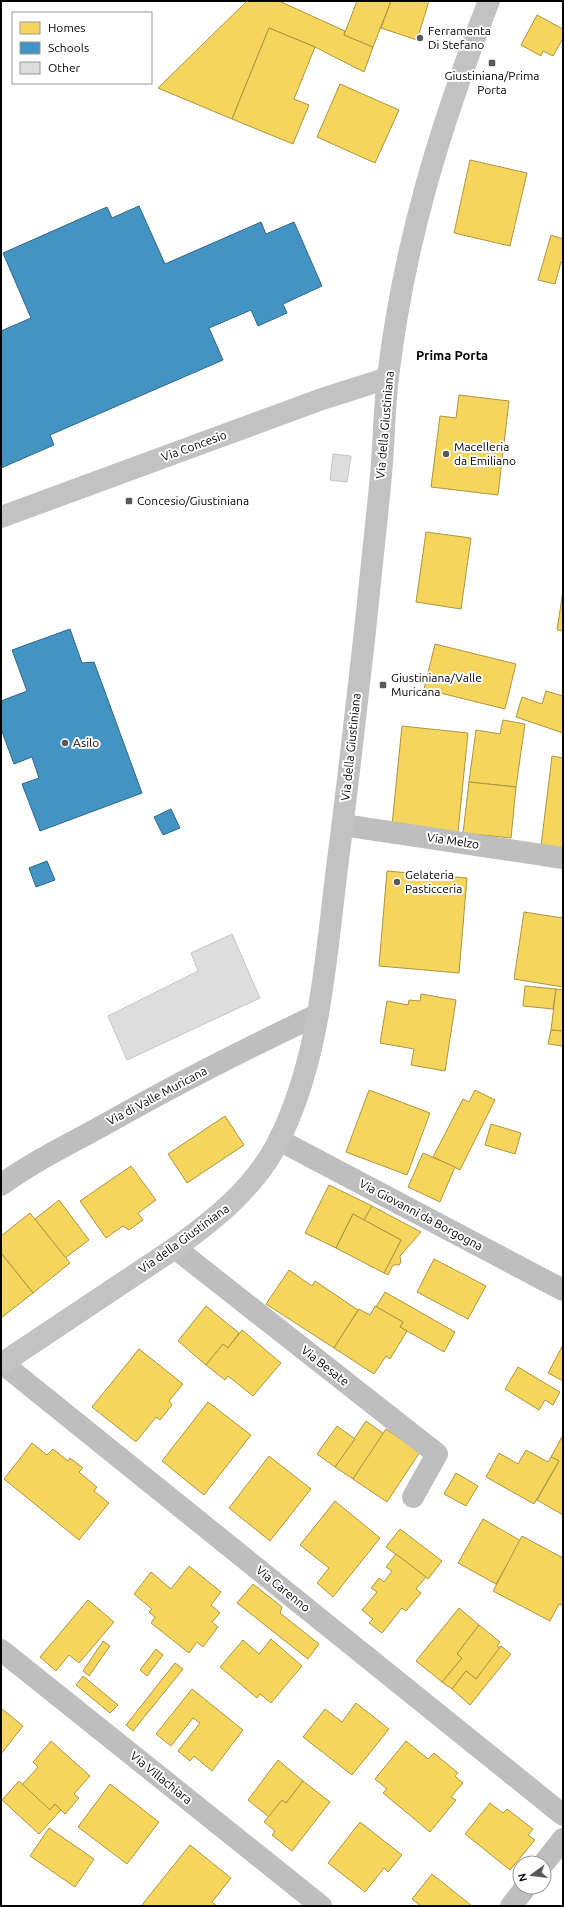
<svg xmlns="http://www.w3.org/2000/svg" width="564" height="1907" viewBox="0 0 564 1907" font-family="Ubuntu,sans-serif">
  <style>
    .homes { fill: #f6d55c; stroke: #ac9540 }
    .schools { fill: #4393c3; stroke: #2f6788 }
    .building { fill: #ddd; stroke: #c5c5c5 }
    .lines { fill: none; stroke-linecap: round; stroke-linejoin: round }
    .street { stroke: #bebebe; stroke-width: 22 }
    .secondary { stroke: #c2c2c2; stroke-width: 22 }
    .poi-dot { fill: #595959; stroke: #fff; stroke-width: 1.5 }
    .labels { text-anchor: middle; stroke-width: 4; stroke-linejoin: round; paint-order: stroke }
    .poi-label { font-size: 12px; fill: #000; stroke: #fff; text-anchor: start }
    .street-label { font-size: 12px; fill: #000; stroke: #fff }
    .neighbourhood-label { font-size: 13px; font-weight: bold; fill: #000; stroke: #fff }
  </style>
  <rect width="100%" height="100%" fill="#fff"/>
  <g class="homes">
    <polygon points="247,1 279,1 345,31 344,35 373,47 364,72 315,47 269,28 232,119 158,88"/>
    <polygon points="357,1 391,1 373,47 344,35"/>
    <polygon points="391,1 429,1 417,40 381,28"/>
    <polygon points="537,15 563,29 563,38 553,56 543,51 541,56 521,45"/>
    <polygon points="269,28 315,47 294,99 309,105 293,144 232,119"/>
    <polygon points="340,84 399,110 375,163 317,137"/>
    <polygon points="470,160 527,173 510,246 454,233"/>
    <polygon points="551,235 563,239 563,263 561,262 555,284 538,280"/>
    <polygon points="459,395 509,401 498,495 431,487 440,416 456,418"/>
    <polygon points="426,532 471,538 461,609 416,602"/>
    <polygon points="563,591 563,631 557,630"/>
    <polygon points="435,644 516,664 505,709 424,689"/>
    <polygon points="546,691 563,696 563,733 516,717 522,697 542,704"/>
    <polygon points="503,720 525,724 516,787 469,782 476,730 500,734"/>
    <polygon points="402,726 468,733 458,832 392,825"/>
    <polygon points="552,756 563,758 563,849 541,846"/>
    <polygon points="469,782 516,787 511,838 463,833"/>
    <polygon points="387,871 467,878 459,973 379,966"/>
    <polygon points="524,912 563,918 563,987 514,979"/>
    <polygon points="525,986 556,989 553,1009 523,1006"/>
    <polygon points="556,989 563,990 563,1031 551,1030"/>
    <polygon points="421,994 456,1000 445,1071 411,1065 414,1049 380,1043 387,1001 408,1005 409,1000 420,1001"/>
    <polygon points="551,1030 563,1031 563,1046 548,1044"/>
    <polygon points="369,1090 430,1113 407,1175 346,1152"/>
    <polygon points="475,1090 495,1100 460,1170 433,1157 463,1099 469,1102"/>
    <polygon points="225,1116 244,1145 187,1183 168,1154"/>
    <polygon points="491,1124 521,1133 515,1154 485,1145"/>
    <polygon points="423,1153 455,1167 440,1202 408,1187"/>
    <polygon points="131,1166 156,1200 138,1213 143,1220 129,1230 123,1226 106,1238 80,1201"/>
    <polygon points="329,1185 372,1206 364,1220 353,1214 336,1248 305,1233"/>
    <polygon points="59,1200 89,1240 65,1258 35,1219"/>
    <polygon points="372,1206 421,1232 400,1256 401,1262 399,1265 393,1265 388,1275 384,1273 401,1240 364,1220"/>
    <polygon points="30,1213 70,1263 33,1293 1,1253 1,1236"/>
    <polygon points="353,1214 401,1240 384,1273 336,1248"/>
    <polygon points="1,1253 33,1293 1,1318"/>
    <polygon points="434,1259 486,1286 468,1319 417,1292"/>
    <polygon points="289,1270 312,1286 315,1281 358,1310 334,1348 266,1304"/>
    <polygon points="385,1292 455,1332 444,1352 400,1327 403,1322 376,1307"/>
    <polygon points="206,1306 239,1333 228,1348 223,1344 206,1365 178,1341"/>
    <polygon points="375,1306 403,1322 400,1327 407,1331 390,1359 386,1356 374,1374 334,1348 359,1309 370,1315"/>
    <polygon points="242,1330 281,1363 253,1396 228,1376 225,1380 206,1365 223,1344 228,1348"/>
    <polygon points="563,1345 563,1381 548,1373"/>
    <polygon points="139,1349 183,1384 169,1401 172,1405 160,1420 156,1417 136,1442 92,1407"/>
    <polygon points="518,1367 560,1392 553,1405 545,1400 539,1410 505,1389"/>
    <polygon points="208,1402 251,1435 204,1495 162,1461"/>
    <polygon points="366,1421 384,1434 353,1479 335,1467"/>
    <polygon points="337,1426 355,1439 335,1467 317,1454"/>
    <polygon points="386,1429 420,1452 387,1502 353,1479"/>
    <polygon points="563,1435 563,1515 537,1500 559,1461 551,1457"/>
    <polygon points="32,1443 47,1455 53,1449 68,1461 70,1458 83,1468 79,1472 97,1487 94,1491 109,1503 79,1540 4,1479"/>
    <polygon points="526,1450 548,1462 551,1457 559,1461 534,1504 486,1477 499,1453 518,1464"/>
    <polygon points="269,1456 311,1489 270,1541 229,1508"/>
    <polygon points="456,1473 478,1486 466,1506 444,1494"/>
    <polygon points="335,1501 380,1538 333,1597 317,1583 329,1568 300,1545"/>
    <polygon points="483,1519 521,1541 496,1584 458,1563"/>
    <polygon points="400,1529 442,1561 428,1579 386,1547"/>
    <polygon points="522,1536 563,1558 563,1605 559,1604 550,1621 493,1591"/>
    <polygon points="396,1554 426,1577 416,1589 421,1593 406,1611 402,1608 382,1633 369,1623 373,1619 362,1610 377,1592 371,1588 379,1578 384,1582 392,1571 386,1567"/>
    <polygon points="189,1566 221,1592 211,1605 220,1613 212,1622 218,1627 203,1647 197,1642 189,1653 151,1623 155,1617 149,1612 152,1609 134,1594 151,1572 171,1589"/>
    <polygon points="253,1584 282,1607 280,1613 319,1644 308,1659 237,1603"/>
    <polygon points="88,1600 114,1622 79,1663 69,1655 56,1671 40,1657"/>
    <polygon points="459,1608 479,1625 457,1654 462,1658 442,1682 416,1661"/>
    <polygon points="479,1625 500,1642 497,1646 501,1648 476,1679 466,1671 452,1689 442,1682 462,1658 457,1654"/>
    <polygon points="271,1639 302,1666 271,1703 260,1694 257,1698 220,1667 243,1640 259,1654"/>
    <polygon points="103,1641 110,1646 89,1676 83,1671"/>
    <polygon points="501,1646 511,1654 470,1705 452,1689 466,1671 476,1679"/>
    <polygon points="156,1649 163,1655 147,1676 140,1670"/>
    <polygon points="175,1663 183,1669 133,1731 126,1725"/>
    <polygon points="83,1676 118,1705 110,1713 76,1685"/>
    <polygon points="192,1689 243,1730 212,1771 194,1756 190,1761 178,1751 200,1723 193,1718 171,1746 156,1734"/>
    <polygon points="356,1703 389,1729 352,1775 303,1737 325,1709 342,1722"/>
    <polygon points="1,1708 23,1726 1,1754"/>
    <polygon points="51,1741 90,1776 74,1794 79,1798 65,1814 55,1804 50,1810 22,1785 38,1767 33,1762"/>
    <polygon points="406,1741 428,1759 434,1753 458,1773 455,1776 463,1783 451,1797 456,1800 430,1832 383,1793 387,1789 375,1779"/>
    <polygon points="278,1760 303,1781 286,1803 282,1800 269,1817 248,1800"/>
    <polygon points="19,1781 50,1810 55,1804 61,1810 39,1834 2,1800"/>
    <polygon points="303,1781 330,1802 292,1851 272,1835 275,1831 264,1822 282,1800 286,1803"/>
    <polygon points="110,1784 159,1822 127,1864 78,1827"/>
    <polygon points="490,1803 503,1813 507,1809 533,1829 528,1835 535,1840 510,1870 465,1834"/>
    <polygon points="360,1822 402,1855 388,1872 384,1868 365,1892 328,1863"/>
    <polygon points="49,1828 94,1859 75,1887 30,1856"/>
    <polygon points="190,1845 231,1878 212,1902 217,1906 141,1906"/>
    <polygon points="432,1874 472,1906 421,1906 412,1899"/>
  </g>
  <g class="schools">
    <polygon points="139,206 165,264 261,222 266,234 294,222 322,286 283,304 287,313 258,326 251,310 209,328 223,360 50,435 54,445 1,468 1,331 31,318 3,253 107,207 112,218"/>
    <polygon points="70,629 82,663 94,662 142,793 40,831 22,784 39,778 32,757 14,764 1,729 1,701 27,691 12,650"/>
    <polygon points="171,809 180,828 163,835 154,817"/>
    <polygon points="47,861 55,880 36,887 29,868"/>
  </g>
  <g class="building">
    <polygon points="333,454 351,456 347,482 330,480"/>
    <polygon points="232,934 260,998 127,1060 108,1016 198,971 191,953"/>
  </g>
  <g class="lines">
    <g class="street">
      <polyline points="343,825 563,858"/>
      <polyline points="279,1140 563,1290"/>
      <path d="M1,1185C35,1160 74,1142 111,1121C178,1083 247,1048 317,1015"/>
      <polyline points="175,1248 437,1454 413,1497"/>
      <polyline points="2,1363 563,1815"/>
      <polyline points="1,1650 321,1906"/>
      <polyline points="544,1863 563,1839"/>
      <polyline points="511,1906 526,1887"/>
    </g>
    <g class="secondary">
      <polyline points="1,517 322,399 388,378"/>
      <path d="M1,1364L175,1248C214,1220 252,1190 276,1146C319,1064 325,966 336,876C353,743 368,609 381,475C384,443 384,409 388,377C404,243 440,126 489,1"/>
    </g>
  </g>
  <g class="poi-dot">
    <circle cx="420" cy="38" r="4"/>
    <rect x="488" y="59" width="8" height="8" rx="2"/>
    <circle cx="446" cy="454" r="4"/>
    <rect x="125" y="497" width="8" height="8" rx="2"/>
    <rect x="379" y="681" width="8" height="8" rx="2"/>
    <circle cx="65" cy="743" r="4"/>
    <circle cx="397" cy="882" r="4"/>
  </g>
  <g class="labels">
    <g class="poi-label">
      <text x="428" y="35">Ferramenta<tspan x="428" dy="14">Di Stefano</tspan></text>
      <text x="492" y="80" text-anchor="middle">Giustiniana/Prima<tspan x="492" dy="14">Porta</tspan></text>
      <text x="454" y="451">Macelleria<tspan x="454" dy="14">da Emiliano</tspan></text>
      <text x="137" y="505">Concesio/Giustiniana</text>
      <text x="391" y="682">Giustiniana/Valle<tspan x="391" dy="14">Muricana</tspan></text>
      <text x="73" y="747">Asilo</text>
      <text x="405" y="879">Gelateria<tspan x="405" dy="14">Pasticceria</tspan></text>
    </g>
    <g class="street-label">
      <text transform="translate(385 425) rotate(-85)" y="4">Via della Giustiniana</text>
      <text transform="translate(194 446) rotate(-20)" y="4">Via Concesio</text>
      <text transform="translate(351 747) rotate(-84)" y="4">Via della Giustiniana</text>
      <text transform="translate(453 841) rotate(8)" y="4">Via Melzo</text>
      <text transform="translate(157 1096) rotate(-28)" y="4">Via di Valle Muricana</text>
      <text transform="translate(421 1215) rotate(28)" y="4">Via Giovanni da Borgogna</text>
      <text transform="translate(184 1239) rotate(-36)" y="4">Via della Giustiniana</text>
      <text transform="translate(325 1366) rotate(38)" y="4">Via Besate</text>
      <text transform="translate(283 1589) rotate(39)" y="4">Via Carenno</text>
      <text transform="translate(161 1778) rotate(39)" y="4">Via Villachiara</text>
    </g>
    <g class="neighbourhood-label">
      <text x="452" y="360">Prima Porta</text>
    </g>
  </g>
  <rect width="564" height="1907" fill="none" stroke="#000000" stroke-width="4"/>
  <rect x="12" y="12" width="140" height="72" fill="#ffffff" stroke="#999999"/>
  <rect x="20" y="22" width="20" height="12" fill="#f6d55c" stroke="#999999"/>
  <text x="48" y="32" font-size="12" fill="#000000">Homes</text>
  <rect x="20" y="42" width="20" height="12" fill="#4393c3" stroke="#999999"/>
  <text x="48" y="52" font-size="12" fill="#000000">Schools</text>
  <rect x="20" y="62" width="20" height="12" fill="#dddddd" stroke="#999999"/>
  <text x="48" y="72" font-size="12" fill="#000000">Other</text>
  <g transform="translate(532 1875) rotate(255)"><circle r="19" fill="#ffffff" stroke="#999999"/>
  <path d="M0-3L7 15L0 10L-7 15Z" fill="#595959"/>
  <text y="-6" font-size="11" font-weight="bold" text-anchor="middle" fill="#000000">N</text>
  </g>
</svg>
